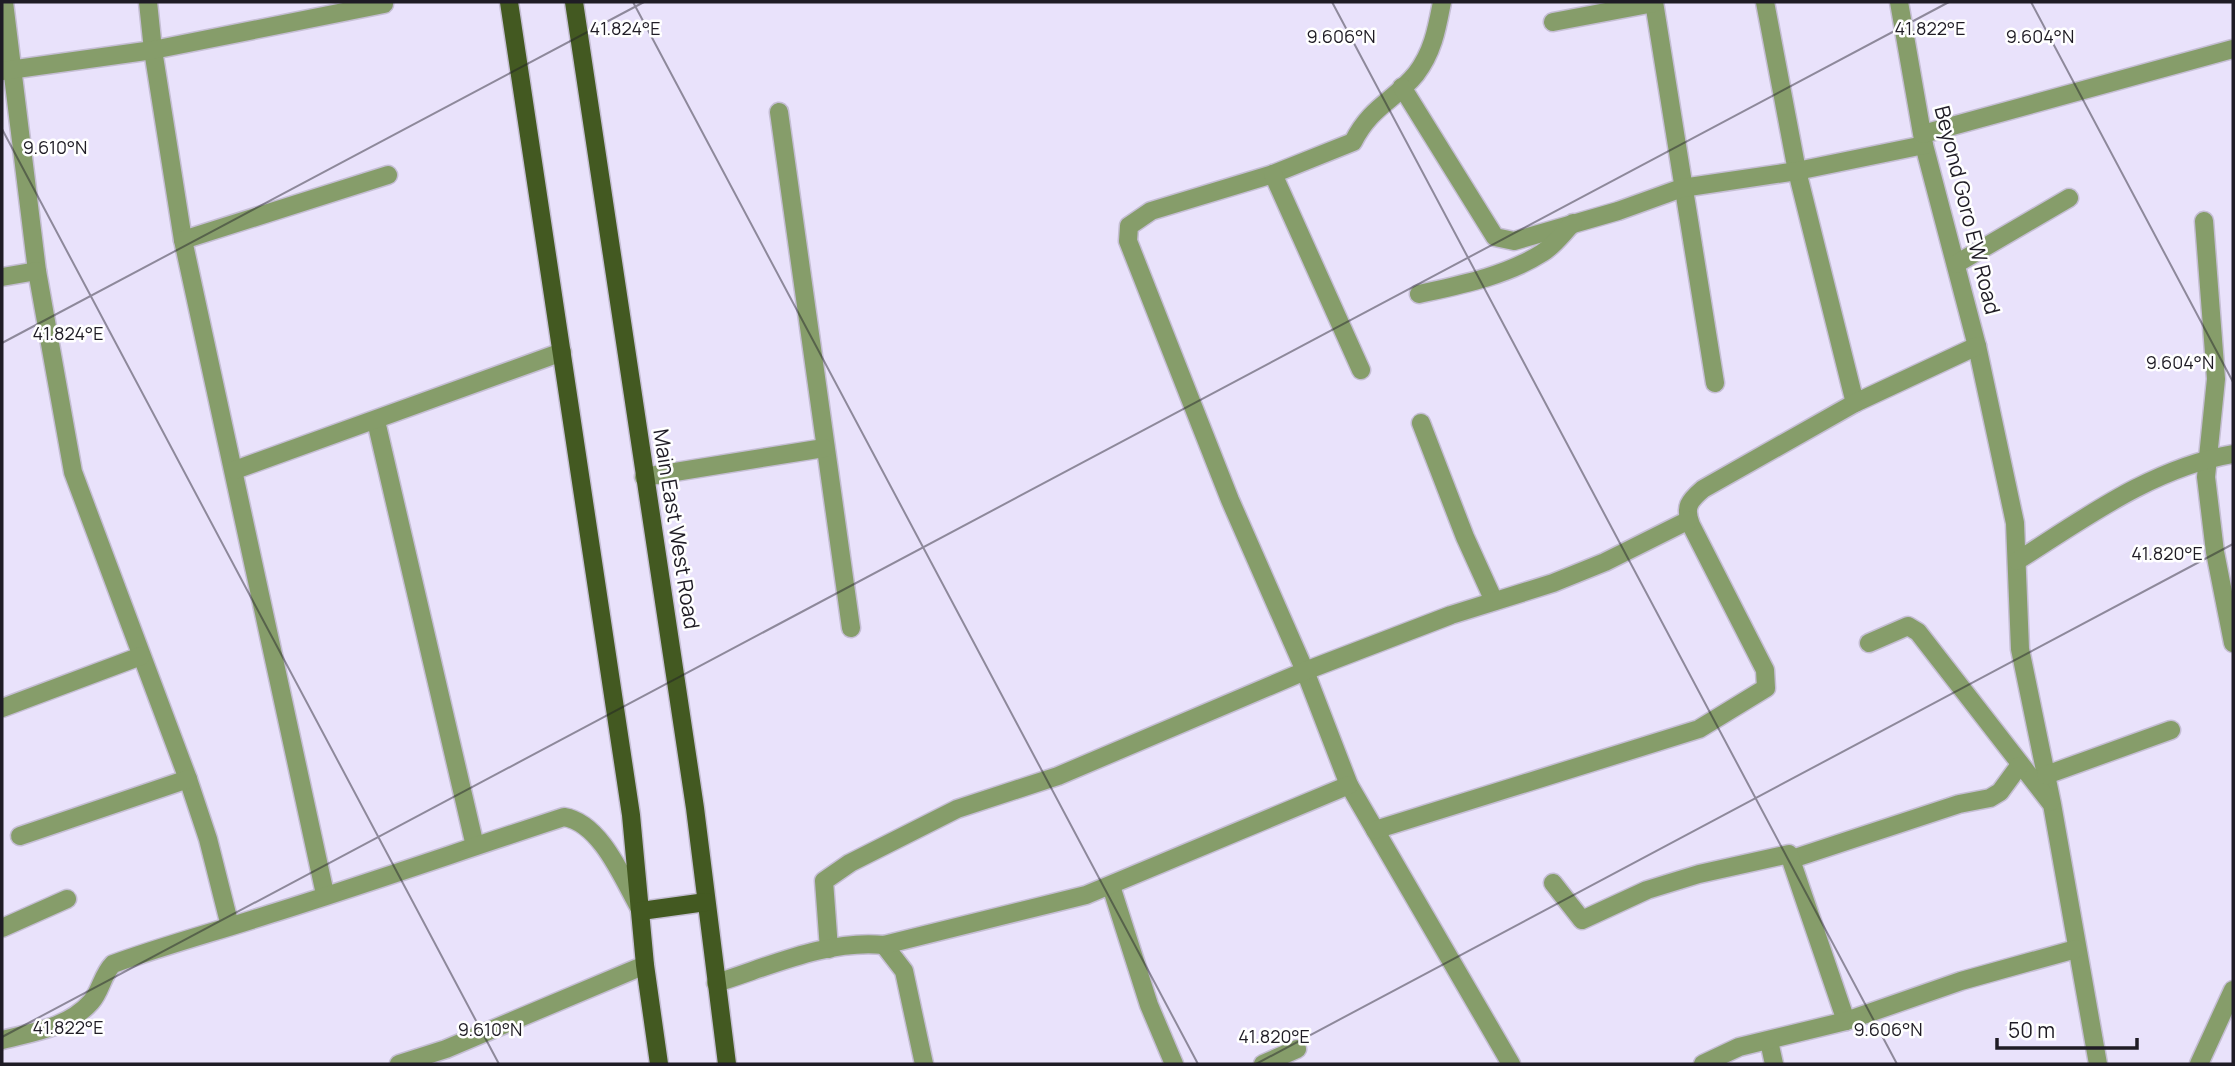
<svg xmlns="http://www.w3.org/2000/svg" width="2235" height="1066" viewBox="0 0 2235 1066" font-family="Manrope,sans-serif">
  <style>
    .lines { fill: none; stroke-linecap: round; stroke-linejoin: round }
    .minor-casing { stroke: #c5bed4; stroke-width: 21 }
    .major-casing { stroke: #c5bed4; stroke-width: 21 }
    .minor { stroke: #869d6a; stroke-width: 18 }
    .major { stroke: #435921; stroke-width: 18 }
    .ticks { fill: none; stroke: #1f1c25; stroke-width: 2; stroke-opacity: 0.45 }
    .labels { text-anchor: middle; stroke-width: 5; stroke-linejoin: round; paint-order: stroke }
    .street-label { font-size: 21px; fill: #1f1c25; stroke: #fff }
    .ticks-label { font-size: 18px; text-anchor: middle; fill: #1f1c25; stroke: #fff; stroke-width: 5; stroke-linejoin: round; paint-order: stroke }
  </style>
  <rect width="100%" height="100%" fill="#e9e2fb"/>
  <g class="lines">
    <g class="minor-casing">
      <g id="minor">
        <polyline points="4,2 37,271 73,472 188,779 208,839 230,926"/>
        <polyline points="148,2 153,50 183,240 325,894"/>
        <path d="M1442,2C1437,28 1433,52 1416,74C1394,101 1371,106 1353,142L1273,174L1151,211L1129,226L1128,241L1230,500L1305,671L1349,785L1511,1064"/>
        <polyline points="1654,2 1715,383"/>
        <polyline points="1765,2 1797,171 1855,403"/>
        <polyline points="1899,2 1924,145 1977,346 2015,523 2020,649 2052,804 2098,1064"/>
        <polyline points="1553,22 1654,3"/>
        <polyline points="2,71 153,50 384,4"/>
        <polyline points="1402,87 1495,237 1514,241 1618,211 1682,188 1797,171 1924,145"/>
        <polyline points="779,112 851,628"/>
        <polyline points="1923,134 2233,49"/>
        <polyline points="1273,174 1361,370"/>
        <polyline points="2204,221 2216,379 2206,477 2215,552 2233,643"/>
        <polyline points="183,240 388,175"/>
        <polyline points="1956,264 2069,198"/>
        <polyline points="2,277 37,271"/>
        <path d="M1419,294C1460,285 1506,276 1542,253C1554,246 1563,233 1573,223"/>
        <polyline points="376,421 475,846"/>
        <polyline points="1421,423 1465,537 1494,601"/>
        <polyline points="235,470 562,352"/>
        <polyline points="644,477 824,448"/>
        <path d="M2017,561C2085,518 2152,468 2233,454"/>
        <polyline points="1869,643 1908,626 1918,632 2050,802"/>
        <polyline points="2,708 141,656"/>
        <polyline points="2046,775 2171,730"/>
        <path d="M1375,830L1699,729L1766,688L1765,670L1691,525C1684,507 1689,501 1703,489L1855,403L1977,346"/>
        <polyline points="20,836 188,779"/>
        <polyline points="1792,859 1959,804 1990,798 2000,792 2019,766"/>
        <polyline points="1553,883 1582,920 1647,890 1699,874 1789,854 1846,1021"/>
        <polyline points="1111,886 1149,1005 1174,1064"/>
        <polyline points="2,928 67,899"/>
        <polyline points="884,945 904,971 924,1064"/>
        <polyline points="829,949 824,881 850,863 957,809 1058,776 1305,671 1451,615 1553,583 1605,562 1689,520"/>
        <path d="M716,983C768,967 828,939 884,945L1086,895L1349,785"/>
        <path d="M2,1040C33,1032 68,1028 91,1002C101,991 102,975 113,964C165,945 218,931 270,914C369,883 466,849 564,817C601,823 623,879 640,909"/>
        <polyline points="1769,1041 1774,1064"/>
        <polyline points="399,1064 446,1049 645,965"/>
        <polyline points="1263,1064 1297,1049"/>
        <polyline points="1703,1064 1739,1047 1846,1021 1961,981 2076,949"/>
        <polyline points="2199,1064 2233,990"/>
      </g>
    </g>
    <g class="major-casing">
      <g id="major">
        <polyline points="509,2 631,815 645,965 659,1064"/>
        <polyline points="574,2 695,808 727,1064"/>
        <polyline points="641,911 706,902"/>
      </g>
    </g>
    <use href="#minor" class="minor"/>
    <use href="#major" class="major"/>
  </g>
  <path class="ticks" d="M633,2L1198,1064M1332,2L1897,1064M2031,2L2233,382M2,129L499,1064M2,343L644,2M2,1037L1949,2M1256,1064L2233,544"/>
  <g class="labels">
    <g class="street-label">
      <text transform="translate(1967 210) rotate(76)" y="7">Beyond Goro EW Road</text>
      <text transform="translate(676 529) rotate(81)" y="7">Main East West Road</text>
    </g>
  </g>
  <g class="ticks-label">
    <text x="1930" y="35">41.822°E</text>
    <text x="625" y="35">41.824°E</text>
    <text x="1341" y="43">9.606°N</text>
    <text x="2040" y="43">9.604°N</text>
    <text x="55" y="154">9.610°N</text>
    <text x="68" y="340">41.824°E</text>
    <text x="2180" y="369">9.604°N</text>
    <text x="2167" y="560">41.820°E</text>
    <text x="68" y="1034">41.822°E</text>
    <text x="490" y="1036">9.610°N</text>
    <text x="1888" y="1036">9.606°N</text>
    <text x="1274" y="1043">41.820°E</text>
  </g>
  <rect width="2235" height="1066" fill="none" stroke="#1f1c25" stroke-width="7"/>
  <path d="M1997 1038v10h140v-10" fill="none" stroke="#1f1c25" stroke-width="3.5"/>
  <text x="2008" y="1038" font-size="21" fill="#1f1c25" stroke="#ffffff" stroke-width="5" paint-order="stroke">50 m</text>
</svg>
